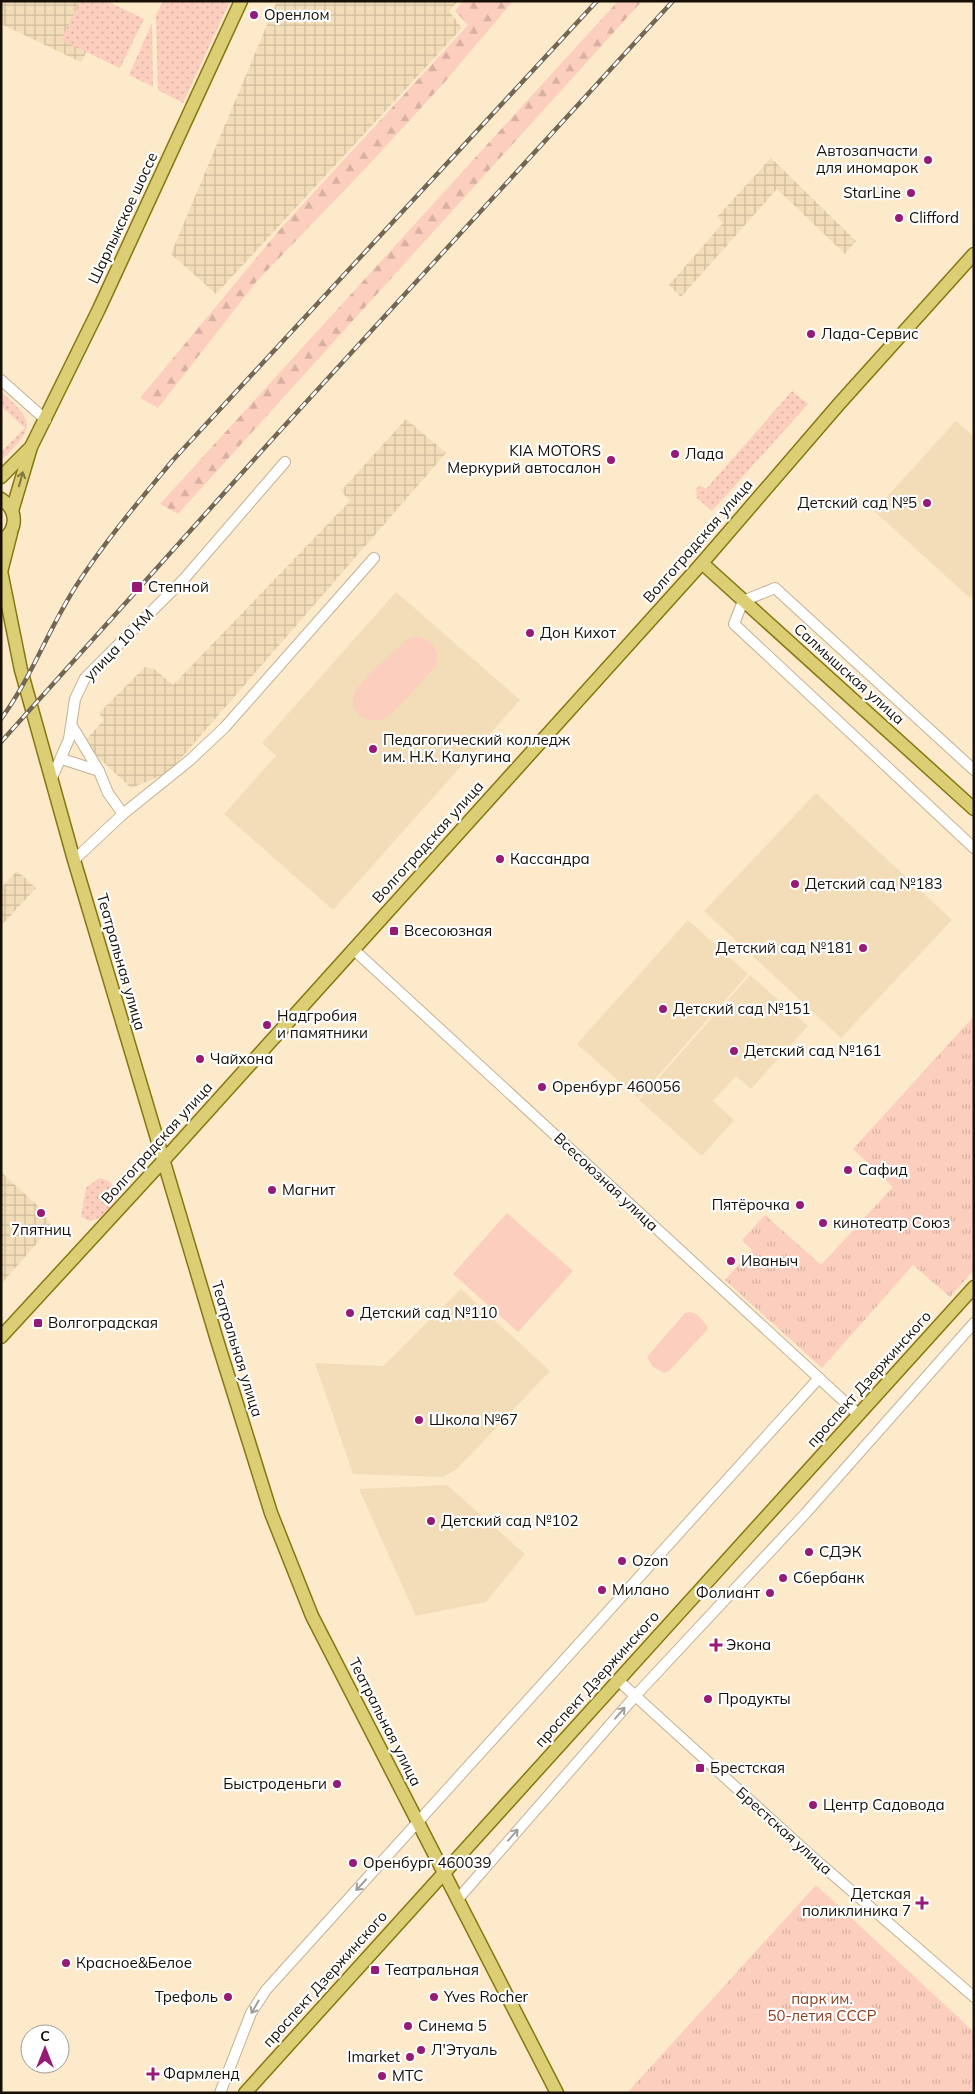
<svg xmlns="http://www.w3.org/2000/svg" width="975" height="2094" viewBox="0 0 975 2094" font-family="Mulish,sans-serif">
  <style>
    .built { fill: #f3ddb8 }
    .industrial { fill: url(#industrial-grid) }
    .grass { fill: url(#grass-dots) }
    .forest { fill: url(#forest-firs) }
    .park { fill: url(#park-tufts) }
    .pitch { fill: #fccebd }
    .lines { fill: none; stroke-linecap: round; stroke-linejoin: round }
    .minor-casing { stroke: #c3b194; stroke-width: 12 }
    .major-casing { stroke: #877611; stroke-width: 15 }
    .minor { stroke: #fff; stroke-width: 10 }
    .major { stroke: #dcce74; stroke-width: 12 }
    .rail-casing { stroke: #726755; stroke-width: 4.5 }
    .rail { stroke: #fff; stroke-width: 2.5; stroke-dasharray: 8; stroke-linecap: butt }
    .oneway { stroke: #827842 }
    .oneway2 { stroke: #a19f9b }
    .poi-dot { fill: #951b76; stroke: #fff; stroke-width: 2 }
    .labels { text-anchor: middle; stroke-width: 4.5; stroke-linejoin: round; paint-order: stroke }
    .poi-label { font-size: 15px; fill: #150f05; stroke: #fff; text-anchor: start }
    .street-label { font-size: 15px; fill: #150f05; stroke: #fff }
    .park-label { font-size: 15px; fill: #8c3c1d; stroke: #fff }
  </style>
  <defs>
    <pattern id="industrial-grid" width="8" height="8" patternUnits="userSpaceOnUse" patternTransform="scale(1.25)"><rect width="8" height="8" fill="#f3ddb8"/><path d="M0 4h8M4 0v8" fill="none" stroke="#cfbc9d"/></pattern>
    <pattern id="grass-dots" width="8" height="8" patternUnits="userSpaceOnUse" patternTransform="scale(1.25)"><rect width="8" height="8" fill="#fccebd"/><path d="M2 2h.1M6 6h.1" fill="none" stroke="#d7b0a1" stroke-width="1.8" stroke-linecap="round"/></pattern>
    <pattern id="forest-firs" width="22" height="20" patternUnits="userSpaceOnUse" patternTransform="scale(1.25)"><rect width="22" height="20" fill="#fccebd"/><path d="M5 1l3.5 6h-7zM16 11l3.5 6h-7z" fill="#d7b0a1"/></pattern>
    <pattern id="park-tufts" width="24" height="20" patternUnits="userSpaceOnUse" patternTransform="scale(1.25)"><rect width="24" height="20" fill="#fccebd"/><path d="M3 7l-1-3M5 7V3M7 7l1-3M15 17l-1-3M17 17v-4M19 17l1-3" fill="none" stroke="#d7b0a1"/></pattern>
  </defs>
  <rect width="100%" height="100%" fill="#fceacb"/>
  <g class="built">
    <polygon points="956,421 974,437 974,594 970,598 874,511"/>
    <polygon points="396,592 520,700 333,910 224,814 276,756 262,743"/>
    <polygon points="816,793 952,920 841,1038 704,911"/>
    <polygon points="688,920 748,974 638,1098 577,1044"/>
    <polygon points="750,975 808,1026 751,1089 736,1076 713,1101 734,1120 702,1156 639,1100"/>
    <polygon points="461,1289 550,1371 457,1469 443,1477 353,1474 315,1363 383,1366"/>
    <polygon points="447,1485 525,1554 486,1602 416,1616 359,1489"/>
  </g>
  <g class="industrial">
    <polygon points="1,1 113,1 81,62 1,24"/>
    <polygon points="277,1 458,1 449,11 462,28 216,294 171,254"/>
    <polygon points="771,158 856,241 845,254 777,189 681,297 669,285 723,223 717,217"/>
    <polygon points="406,419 446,453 168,773 131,788 83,743 104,720 99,713 145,667 154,669 173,685 350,501 341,491"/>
    <polygon points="17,871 36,888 1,926 1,888"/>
    <polygon points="1,1172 39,1207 52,1226 1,1284"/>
  </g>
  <g class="grass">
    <polygon points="80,1 107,1 144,19 120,68 61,40"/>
    <polygon points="163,1 230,1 183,103 158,90 156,15"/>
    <polygon points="152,23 153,87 129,75"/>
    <polygon points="792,391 808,404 712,511 697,498 696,489 700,485 706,489"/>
    <path d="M1,392C37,423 34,428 1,461V452L25,428L1,406Z"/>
    <polygon points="99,1178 109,1181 117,1190 116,1202 103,1217 90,1221 81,1217 86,1188"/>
  </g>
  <g class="forest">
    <polygon points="463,1 513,1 443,84 363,171 257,281 158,408 140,398 282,227 468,25 455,11"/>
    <polygon points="618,1 642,1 178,514 160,504"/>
  </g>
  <g class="park">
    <polygon points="974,1016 974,1270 950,1297 913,1265 822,1368 725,1280 752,1250 742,1240 765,1215 821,1265 893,1187 853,1149"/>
    <polygon points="816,1885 974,2032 974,2093 627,2093"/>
  </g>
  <g class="pitch">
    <path d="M415,636C432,640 440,648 436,666C421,681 404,704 388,716C369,730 342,709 357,689C370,671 390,656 406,640Z"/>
    <polygon points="507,1213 573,1271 518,1332 453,1274"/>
    <polygon points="690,1312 698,1315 707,1326 707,1330 669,1371 664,1373 652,1366 647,1357 685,1313"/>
  </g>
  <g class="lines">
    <g class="minor-casing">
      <g id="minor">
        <polyline points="1,380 46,420"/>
        <polyline points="72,726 99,771 108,793 123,814"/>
        <polyline points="62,759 99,771"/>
        <polyline points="974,770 775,588 743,601 734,624 974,848"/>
        <polyline points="52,778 69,739 75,699 85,678 184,579 285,462"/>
        <polyline points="74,860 123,814 190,760 225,727 374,558"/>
        <polyline points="353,949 859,1415"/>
        <polyline points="619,1681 809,1854 974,1997"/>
        <polyline points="458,1899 636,1695 805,1514 974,1323"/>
        <polyline points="220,2093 251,2013 266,1990 819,1378"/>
      </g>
    </g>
    <g class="major-casing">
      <g id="major">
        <polyline points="1,477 29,449"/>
        <path d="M1,499C18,510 18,530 1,541"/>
        <polyline points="12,511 31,447 99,309 241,1"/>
        <polyline points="702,563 974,809"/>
        <polyline points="1,571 21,670 74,860 217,1340 271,1513 312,1616 557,2093"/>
        <polyline points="1,572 11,533"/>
        <polyline points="1,1337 163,1161 702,563 839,404 974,254"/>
        <polyline points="245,2093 974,1287"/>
      </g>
    </g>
    <use href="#minor" class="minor"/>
    <use href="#major" class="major"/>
    <g class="rail-casing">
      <g id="rail">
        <path d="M1,719C32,677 49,627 78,583C106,540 140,500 173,460L597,1"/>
        <polyline points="1,742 277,434 673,1"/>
      </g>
    </g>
    <use href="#rail" class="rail"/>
  </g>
  <defs><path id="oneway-shaft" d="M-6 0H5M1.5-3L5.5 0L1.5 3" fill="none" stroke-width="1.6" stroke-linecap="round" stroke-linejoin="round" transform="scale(1.25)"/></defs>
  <use class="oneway" href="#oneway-shaft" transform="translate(21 479) rotate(-74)"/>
  <g class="oneway2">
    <use href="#oneway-shaft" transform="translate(620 1713) rotate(-49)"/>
    <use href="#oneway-shaft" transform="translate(513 1835) rotate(-49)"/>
    <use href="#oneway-shaft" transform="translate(361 1885) rotate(133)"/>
    <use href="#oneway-shaft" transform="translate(255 2007) rotate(120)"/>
  </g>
  <g class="poi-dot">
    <circle cx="254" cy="15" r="5"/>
    <circle cx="928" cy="160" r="5"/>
    <circle cx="911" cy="193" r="5"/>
    <circle cx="899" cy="218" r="5"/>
    <circle cx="811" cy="334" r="5"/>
    <circle cx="675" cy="454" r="5"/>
    <circle cx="611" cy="460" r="5"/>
    <circle cx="927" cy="503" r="5"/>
    <rect x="131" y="581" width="12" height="12" rx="2.5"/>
    <circle cx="530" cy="633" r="5"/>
    <circle cx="373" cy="749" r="5"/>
    <circle cx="500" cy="859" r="5"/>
    <circle cx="795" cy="884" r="5"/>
    <rect x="389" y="926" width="10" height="10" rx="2.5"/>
    <circle cx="863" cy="948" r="5"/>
    <circle cx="663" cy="1009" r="5"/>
    <circle cx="267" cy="1025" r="5"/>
    <circle cx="734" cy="1051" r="5"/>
    <circle cx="200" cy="1059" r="5"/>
    <circle cx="542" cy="1087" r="5"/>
    <circle cx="848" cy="1170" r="5"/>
    <circle cx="272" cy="1190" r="5"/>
    <circle cx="800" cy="1205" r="5"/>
    <circle cx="41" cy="1213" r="5"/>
    <circle cx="823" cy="1223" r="5"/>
    <circle cx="731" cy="1261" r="5"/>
    <circle cx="350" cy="1313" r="5"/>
    <rect x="33" y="1318" width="10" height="10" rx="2.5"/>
    <circle cx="419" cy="1420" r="5"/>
    <circle cx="431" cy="1521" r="5"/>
    <circle cx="809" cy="1552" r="5"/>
    <circle cx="622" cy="1561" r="5"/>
    <circle cx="783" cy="1578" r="5"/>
    <circle cx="602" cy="1590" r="5"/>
    <circle cx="770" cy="1593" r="5"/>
    <path d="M713.5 1637.5h5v5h5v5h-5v5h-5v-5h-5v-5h5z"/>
    <circle cx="708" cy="1699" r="5"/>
    <rect x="695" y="1763" width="10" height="10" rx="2.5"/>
    <circle cx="337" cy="1784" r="5"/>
    <circle cx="813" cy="1805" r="5"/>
    <circle cx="353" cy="1863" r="5"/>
    <path d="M919.5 1895.5h5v5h5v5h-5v5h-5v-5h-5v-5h5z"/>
    <circle cx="66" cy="1963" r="5"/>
    <rect x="370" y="1965" width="10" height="10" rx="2.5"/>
    <circle cx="228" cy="1997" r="5"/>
    <circle cx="434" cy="1997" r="5"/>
    <circle cx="408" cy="2026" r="5"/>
    <circle cx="421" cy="2050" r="5"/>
    <circle cx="410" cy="2057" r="5"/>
    <path d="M150.5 2066.5h5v5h5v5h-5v5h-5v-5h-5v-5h5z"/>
    <circle cx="382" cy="2076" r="5"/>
  </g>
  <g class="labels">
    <g class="poi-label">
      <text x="264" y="20">Оренлом</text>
      <text x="918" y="156" text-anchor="end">Автозапчасти<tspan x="918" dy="17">для иномарок</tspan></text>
      <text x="901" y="198" text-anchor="end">StarLine</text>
      <text x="909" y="223">Clifford</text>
      <text x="821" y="339">Лада-Сервис</text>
      <text x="601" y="456" text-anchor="end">KIA MOTORS<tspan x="601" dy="17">Меркурий автосалон</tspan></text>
      <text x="685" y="459">Лада</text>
      <text x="917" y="508" text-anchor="end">Детский сад №5</text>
      <text x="148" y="592">Степной</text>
      <text x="540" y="638">Дон Кихот</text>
      <text x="383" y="745">Педагогический колледж<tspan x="383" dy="17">им. Н.К. Калугина</tspan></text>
      <text x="510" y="864">Кассандра</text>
      <text x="805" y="889">Детский сад №183</text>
      <text x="404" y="936">Всесоюзная</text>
      <text x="853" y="953" text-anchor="end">Детский сад №181</text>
      <text x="673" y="1014">Детский сад №151</text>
      <text x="277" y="1021">Надгробия<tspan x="277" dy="17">и памятники</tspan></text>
      <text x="744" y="1056">Детский сад №161</text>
      <text x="210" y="1064">Чайхона</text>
      <text x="552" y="1092">Оренбург 460056</text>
      <text x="858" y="1175">Сафид</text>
      <text x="282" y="1195">Магнит</text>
      <text x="790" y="1210" text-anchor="end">Пятёрочка</text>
      <text x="833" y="1228">кинотеатр Союз</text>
      <text x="41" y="1235" text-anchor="middle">7пятниц</text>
      <text x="741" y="1266">Иваныч</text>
      <text x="360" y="1318">Детский сад №110</text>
      <text x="48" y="1328">Волгоградская</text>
      <text x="429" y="1425">Школа №67</text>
      <text x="441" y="1526">Детский сад №102</text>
      <text x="819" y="1557">СДЭК</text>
      <text x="632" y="1566">Ozon</text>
      <text x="793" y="1583">Сбербанк</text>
      <text x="612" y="1595">Милано</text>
      <text x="760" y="1598" text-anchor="end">Фолиант</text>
      <text x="726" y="1650">Экона</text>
      <text x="718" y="1704">Продукты</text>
      <text x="710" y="1773">Брестская</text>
      <text x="327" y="1789" text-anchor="end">Быстроденьги</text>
      <text x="823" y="1810">Центр Садовода</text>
      <text x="363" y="1868">Оренбург 460039</text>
      <text x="911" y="1899" text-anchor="end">Детская<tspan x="911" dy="17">поликлиника 7</tspan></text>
      <text x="76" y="1968">Красное&amp;Белое</text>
      <text x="385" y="1975">Театральная</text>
      <text x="218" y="2002" text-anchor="end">Трефоль</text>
      <text x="444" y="2002">Yves Rocher</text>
      <text x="418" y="2031">Синема 5</text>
      <text x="431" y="2055">Л'Этуаль</text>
      <text x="400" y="2062" text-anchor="end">Imarket</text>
      <text x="163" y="2079">Фармленд</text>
      <text x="392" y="2081">МТС</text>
    </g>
    <g class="street-label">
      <text transform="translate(123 218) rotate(-65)" y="5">Шарлыкское шоссе</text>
      <text transform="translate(698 541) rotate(-49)" y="5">Волгоградская улица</text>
      <text transform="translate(119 645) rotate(-46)" y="5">улица 10 КМ</text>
      <text transform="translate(849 674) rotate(42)" y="5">Салмышская улица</text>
      <text transform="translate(428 842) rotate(-48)" y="5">Волгоградская улица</text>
      <text transform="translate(121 962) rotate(74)" y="5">Театральная улица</text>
      <text transform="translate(157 1143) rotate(-48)" y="5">Волгоградская улица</text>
      <text transform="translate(606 1182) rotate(43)" y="5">Всесоюзная улица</text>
      <text transform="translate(237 1349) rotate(73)" y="5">Театральная улица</text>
      <text transform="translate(869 1379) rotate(-48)" y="5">проспект Дзержинского</text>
      <text transform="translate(597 1679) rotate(-48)" y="5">проспект Дзержинского</text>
      <text transform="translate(385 1722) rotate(63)" y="5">Театральная улица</text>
      <text transform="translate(784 1831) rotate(42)" y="5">Брестская улица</text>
      <text transform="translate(325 1979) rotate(-48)" y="5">проспект Дзержинского</text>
    </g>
    <g class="park-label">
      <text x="822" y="2004">парк им.<tspan x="822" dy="17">50-летия СССР</tspan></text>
    </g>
  </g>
  <rect width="975" height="2094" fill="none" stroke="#150f05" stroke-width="5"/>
  <g transform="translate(45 2049)"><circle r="24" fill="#ffffff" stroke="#a19f9b"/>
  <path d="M0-4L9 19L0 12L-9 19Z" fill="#951b76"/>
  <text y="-8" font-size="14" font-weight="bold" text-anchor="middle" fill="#150f05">С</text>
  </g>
</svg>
